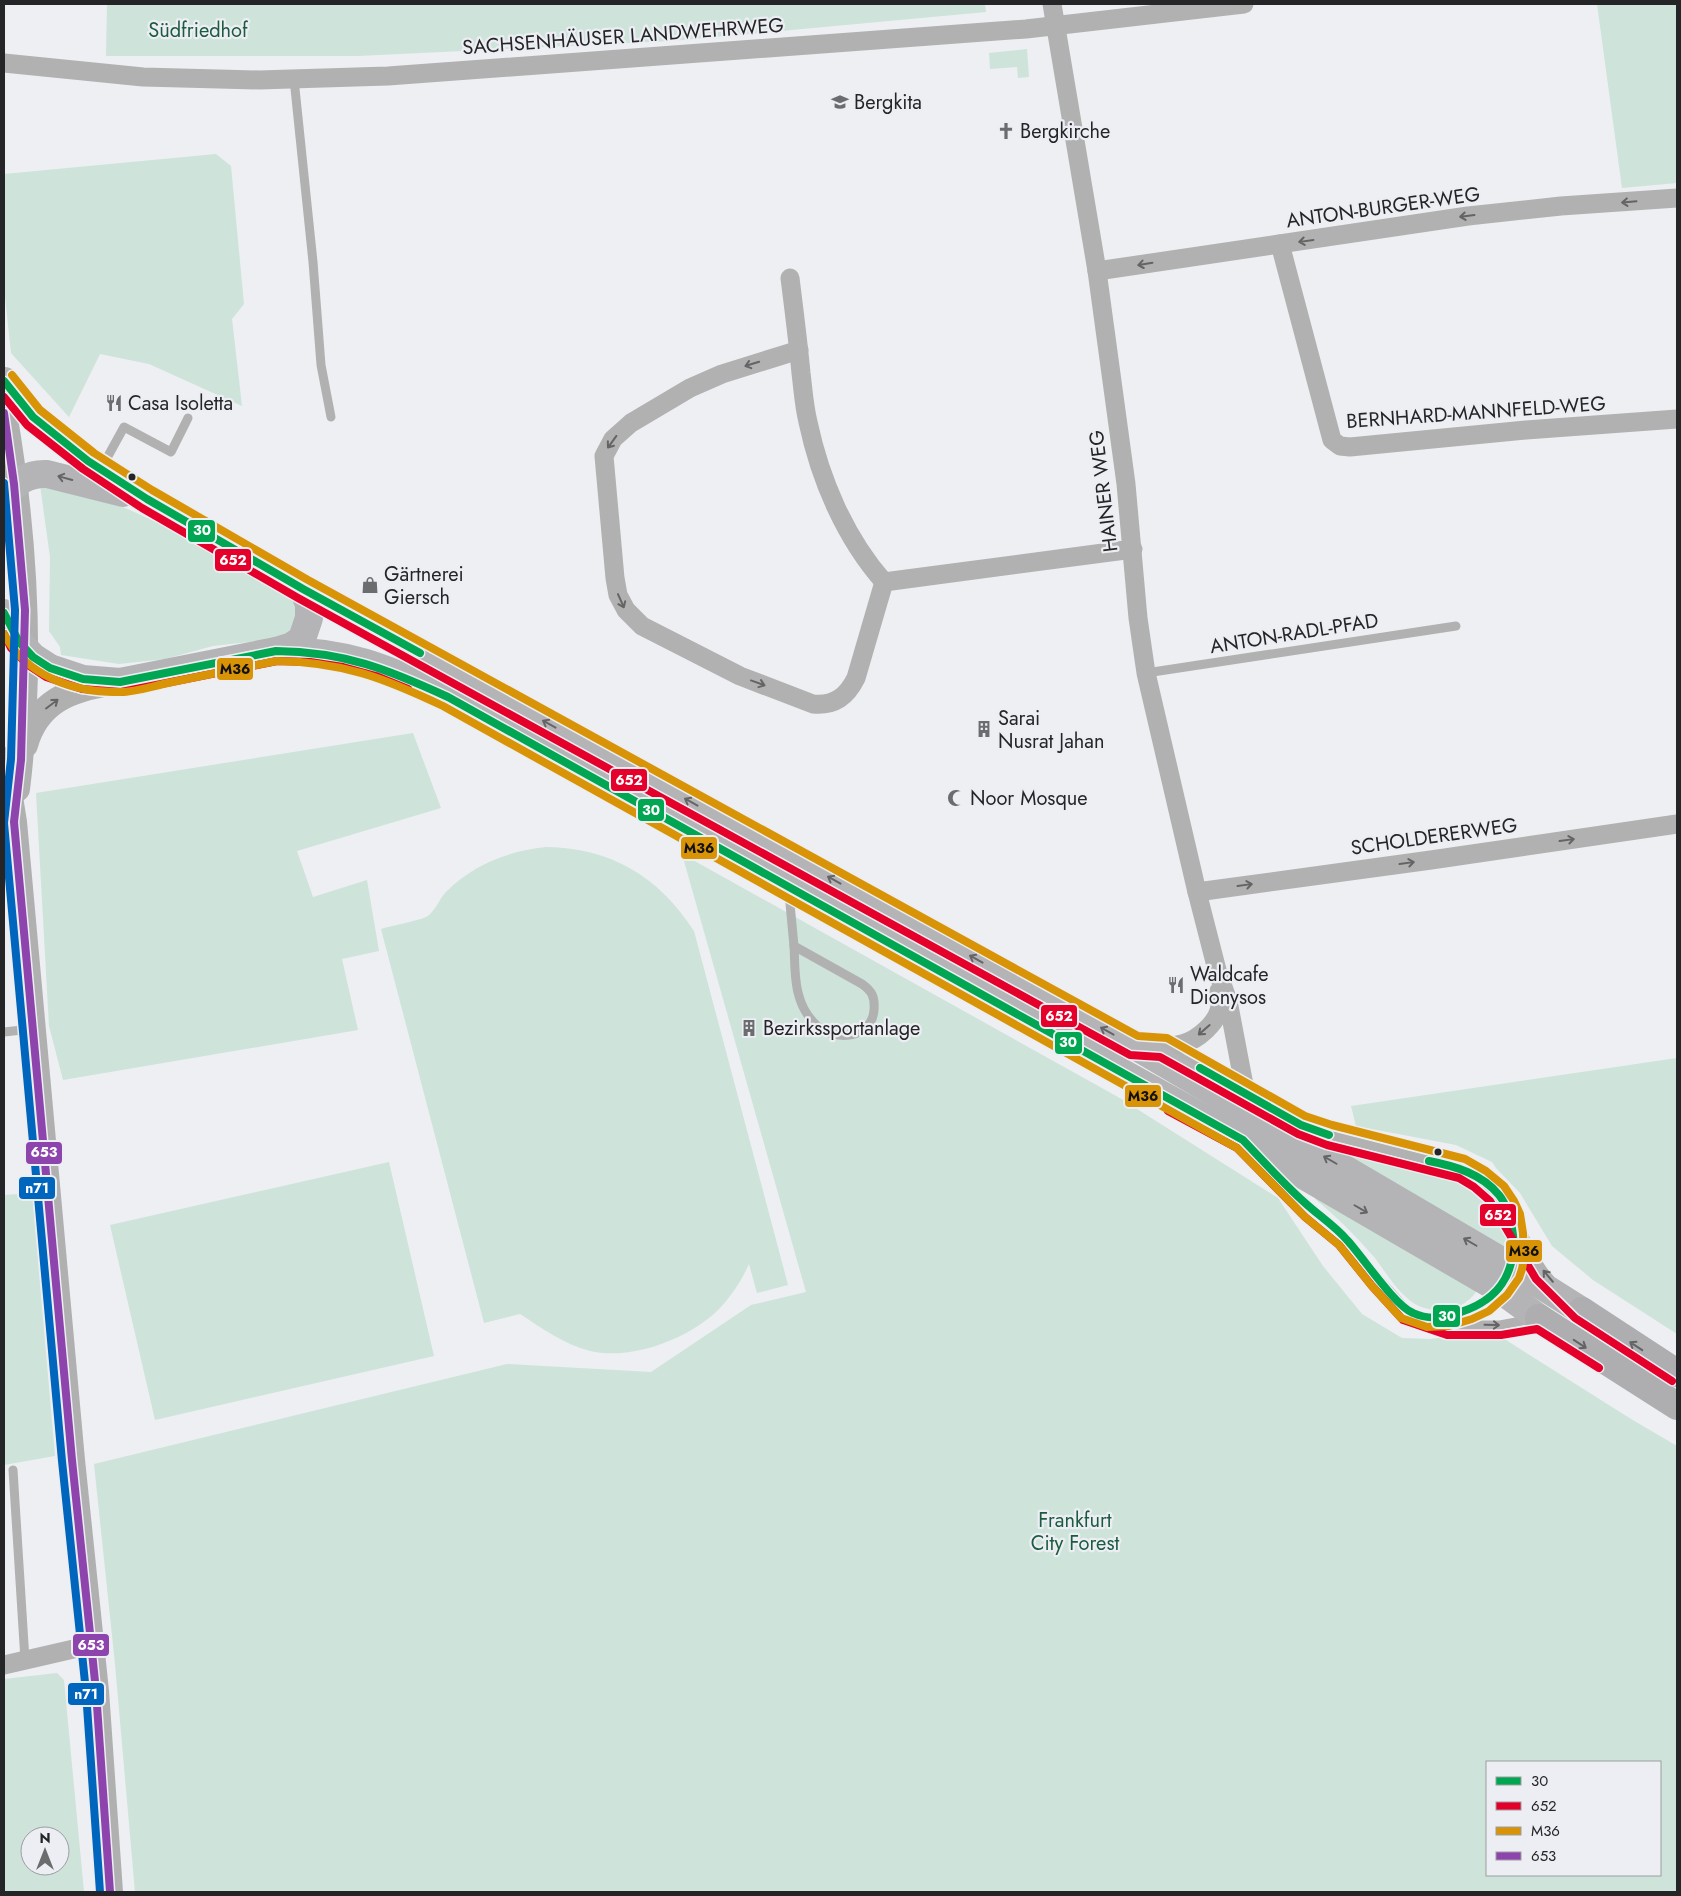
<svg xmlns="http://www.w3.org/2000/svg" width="1681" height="1896" viewBox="0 0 1681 1896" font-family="Jost,sans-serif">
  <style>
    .green { fill: #cee3d9; fill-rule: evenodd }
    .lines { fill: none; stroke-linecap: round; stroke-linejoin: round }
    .lane { stroke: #b1b1b1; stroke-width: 9 }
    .street { stroke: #b1b1b1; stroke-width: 19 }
    .secondary { stroke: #b1b0b1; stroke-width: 26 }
    .primary { stroke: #b4b4b6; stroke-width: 28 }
    .highway { stroke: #aeaeb1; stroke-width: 28 }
    .bus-1-casing { stroke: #eceef3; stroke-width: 11 }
    .bus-2-casing { stroke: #eceef3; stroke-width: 11 }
    .bus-3-casing { stroke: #eceef3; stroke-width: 11 }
    .bus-4-casing { stroke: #eceef3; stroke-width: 11 }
    .bus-5-casing { stroke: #eceef3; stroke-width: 11 }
    .bus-1 { stroke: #00a651; stroke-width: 8 }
    .bus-2 { stroke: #e4002b; stroke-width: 8 }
    .bus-3 { stroke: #d89306; stroke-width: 8 }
    .bus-4 { stroke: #8e44ad; stroke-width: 8 }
    .bus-5 { stroke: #0065bd; stroke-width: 8 }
    .oneway { stroke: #646465 }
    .oneway2 { stroke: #656567 }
    .oneway3 { stroke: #636365 }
    .bus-dot { fill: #252527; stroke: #eceef3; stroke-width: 2 }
    .labels { text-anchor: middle; stroke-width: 4.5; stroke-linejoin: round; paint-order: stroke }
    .park-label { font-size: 20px; fill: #1b5c40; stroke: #eceef3 }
    .street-label { font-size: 20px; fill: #252527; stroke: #eceef3 }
    .poi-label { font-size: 20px; fill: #252527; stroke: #eceef3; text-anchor: start }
    .line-badge { stroke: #eceef3; stroke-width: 2 }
    .badge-label { font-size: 14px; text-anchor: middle; font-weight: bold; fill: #fff }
    .pale-badge-label { font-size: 14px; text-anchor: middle; font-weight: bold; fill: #111 }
  </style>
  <rect width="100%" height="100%" fill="#edeff2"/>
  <g class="green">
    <polygon points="107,4 985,4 986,12 672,41 358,56 106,56"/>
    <polygon points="1597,4 1677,4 1677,183 1622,188"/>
    <polygon points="1027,49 1029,77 1018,78 1017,67 990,69 989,53"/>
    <polygon points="216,154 231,166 244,304 232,319 242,406 149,364 100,354 69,417 11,353 4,287 4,174"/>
    <polygon points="55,480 130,510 216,550 291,590 302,610 294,634 268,640 213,646 165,659 119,664 61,655 60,647 49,631 50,557 40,485"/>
    <polygon points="413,733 441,808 297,851 313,897 367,880 379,951 342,959 358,1030 63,1080 49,1026 36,793"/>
    <path d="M546,847C612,848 659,877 694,931L788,1285L757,1293L749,1264C742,1280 732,1295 720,1308C691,1338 632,1361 590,1351C564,1344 543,1329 520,1314L484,1323L381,929C389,926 425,920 429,915C436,909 439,900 445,893C472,865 508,851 546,847Z"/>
    <path d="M682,854L1118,1097L1278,1198L1323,1266L1362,1314L1402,1338L1429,1339L1480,1334L1506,1340L1631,1419L1677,1446V1892H135L115,1664L94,1464L507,1364L651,1372L751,1305L806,1292ZM1487,1762H1660V1875H1487Z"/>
    <polygon points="1677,1058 1677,1334 1593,1280 1552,1246 1520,1193 1496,1168 1492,1162 1456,1145 1356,1126 1351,1106"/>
    <path d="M1327,1144C1351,1154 1375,1162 1400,1168C1435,1176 1487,1173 1504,1211C1510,1226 1508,1237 1501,1251Z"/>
    <polygon points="389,1162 434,1356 155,1420 110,1225"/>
    <polygon points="32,1193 55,1456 4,1465 4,1195"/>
    <path d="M1318,1195L1478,1288C1468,1310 1435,1316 1415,1304C1398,1293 1387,1274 1375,1258C1356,1236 1337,1217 1315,1199Z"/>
    <path d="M57,1673L64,1680L84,1892H4V1679ZM30,1836H60V1866H30Z"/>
  </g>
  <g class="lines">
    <g class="lane">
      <polyline points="294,79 313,262 321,365 331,417"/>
      <polyline points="102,467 124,427 171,452 188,418"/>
      <polyline points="1146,673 1456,626"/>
      <polyline points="789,893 794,946"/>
      <path d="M794,946L862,984C872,991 875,997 874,1010C872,1038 836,1042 817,1026C809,1018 802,1008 799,996C794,981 795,962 794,946Z"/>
      <polyline points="4,1032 31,1029"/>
      <path d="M1178,1056L1301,1125L1329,1135L1463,1169C1497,1188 1508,1206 1526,1240C1533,1253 1539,1268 1550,1279"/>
      <polyline points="1271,1169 1312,1210 1346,1238 1379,1279 1408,1311 1448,1325 1500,1325 1532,1319"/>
      <polyline points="1509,1215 1514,1249 1513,1264"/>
      <path d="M1432,1317C1457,1316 1478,1308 1497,1291"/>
      <polyline points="13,1470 25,1660"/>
    </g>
    <g class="street">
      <polyline points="1052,4 1097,271 1126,484 1138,618 1146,673 1197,892 1217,970 1228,1001 1244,1085"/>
      <polyline points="4,63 143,77 259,80 388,76 1026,29 1244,4"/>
      <polyline points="1280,244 1332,440 1340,446 1350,447 1526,430 1677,419"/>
      <polyline points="1097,271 1468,216 1561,206 1677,198"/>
      <path d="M790,278C794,310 798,341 801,373C803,389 804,406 808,422C820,479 845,538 884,582L1133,549"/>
      <path d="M799,350L722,374L690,388L631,423L613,439L604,456L615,578L618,595L626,610L642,626L740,676L813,704C835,706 847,696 856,678L884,582"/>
      <polyline points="1197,892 1431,860 1677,824"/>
      <path d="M1138,1047C1153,1047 1168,1048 1182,1044C1198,1040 1217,1023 1220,1007C1221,1002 1220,996 1219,991"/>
      <polyline points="4,1665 91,1645"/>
    </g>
    <g class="secondary">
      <path d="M4,413C25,536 32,665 17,789"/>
      <path d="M25,745C37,702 70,689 111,683"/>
      <polyline points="4,760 14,822 72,1460 96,1691 110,1892"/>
    </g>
    <g class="primary">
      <polyline points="4,381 33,417 88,461 147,499 303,589 1135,1046 1512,1267 1582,1311"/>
      <path d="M4,496C16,482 28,473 47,474L123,493"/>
      <path d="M4,613L19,642L33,657L50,668L83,679L120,682L276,651C346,650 386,668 448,697L1243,1140L1499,1289L1539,1318"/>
      <polyline points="276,651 292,646 302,639 309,618 309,604 303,589"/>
    </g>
    <g class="highway">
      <polyline points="1582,1311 1677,1373"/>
      <polyline points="1539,1318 1677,1406"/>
    </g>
    <g class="bus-1-casing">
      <g id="bus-1">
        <polyline points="4,381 33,417 88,461 147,499 303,589 420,653"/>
        <path d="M4,613L19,642L33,657L50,668L83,679L120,682L276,651C345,652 387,669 448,697L1243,1140C1263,1161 1283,1183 1304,1202C1318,1215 1335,1226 1347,1240C1363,1257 1394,1305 1413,1313C1428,1320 1446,1318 1461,1312C1498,1300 1516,1274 1513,1235C1511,1221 1508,1206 1499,1195C1482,1174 1455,1166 1429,1161"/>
        <polyline points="1200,1068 1301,1125 1329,1135"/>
      </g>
    </g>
    <g class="bus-2-casing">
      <g id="bus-2">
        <polyline points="4,397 27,425 83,469 142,508 298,598 1130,1055 1160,1057 1298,1134 1327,1145 1459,1178 1474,1187 1490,1201 1536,1279 1575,1318 1672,1381"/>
        <polyline points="4,634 11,648 28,665 46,677 82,689 121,692 277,661 310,662 343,667 376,676 408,689"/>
        <polyline points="1168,1111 1237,1148 1305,1217 1339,1245 1372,1286 1403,1320 1447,1335 1501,1335 1537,1329 1599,1368"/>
      </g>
    </g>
    <g class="bus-3-casing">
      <path id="bus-3" d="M4,634C26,676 74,693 120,692C136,692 153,686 168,683C205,675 241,668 277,661C343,662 384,678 443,706L1237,1148L1305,1217L1339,1245L1371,1285L1401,1318L1427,1327L1449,1326L1472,1319L1489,1311L1507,1295L1519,1278L1522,1269L1524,1258L1523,1233L1520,1214L1514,1201L1504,1186L1486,1171L1465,1159L1332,1125L1305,1116L1167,1038L1138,1036L308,580L152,490L94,453L40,410L12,375"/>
    </g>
    <g class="bus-4-casing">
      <polyline id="bus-4" points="4,413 14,484 25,610 21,760 14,822 72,1460 96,1691 110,1892"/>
    </g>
    <g class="bus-5-casing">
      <polyline id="bus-5" points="4,483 15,610 11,759 4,823 62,1461 86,1692 100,1892"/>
    </g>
    <use href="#bus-1" class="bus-1"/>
    <use href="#bus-2" class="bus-2"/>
    <use href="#bus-3" class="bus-3"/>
    <use href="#bus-4" class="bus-4"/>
    <use href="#bus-5" class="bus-5"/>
  </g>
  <defs><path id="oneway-shaft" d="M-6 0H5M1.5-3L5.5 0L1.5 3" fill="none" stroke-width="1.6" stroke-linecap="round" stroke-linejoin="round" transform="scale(1.25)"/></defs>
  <g class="oneway">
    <use href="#oneway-shaft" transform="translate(1629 202) rotate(175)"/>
    <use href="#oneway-shaft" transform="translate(1467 216) rotate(173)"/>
    <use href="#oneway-shaft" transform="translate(1306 241) rotate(172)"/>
    <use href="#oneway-shaft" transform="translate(1145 264) rotate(171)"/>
    <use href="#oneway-shaft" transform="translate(752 364) rotate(163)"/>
    <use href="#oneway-shaft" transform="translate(612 442) rotate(126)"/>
    <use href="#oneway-shaft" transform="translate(621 601) rotate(66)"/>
    <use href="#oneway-shaft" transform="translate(758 683) rotate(20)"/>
    <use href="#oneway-shaft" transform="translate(52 704) rotate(-37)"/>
    <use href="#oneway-shaft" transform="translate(1567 840) rotate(-8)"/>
    <use href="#oneway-shaft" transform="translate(1407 863) rotate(-8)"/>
    <use href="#oneway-shaft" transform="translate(1245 885) rotate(-8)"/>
    <use href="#oneway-shaft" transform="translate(1204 1030) rotate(139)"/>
    <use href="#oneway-shaft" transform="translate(1548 1276) rotate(-130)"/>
    <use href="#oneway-shaft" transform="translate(1492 1325) rotate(1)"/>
  </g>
  <g class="oneway2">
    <use href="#oneway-shaft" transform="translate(65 478) rotate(-165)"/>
    <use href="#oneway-shaft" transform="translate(549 724) rotate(-151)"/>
    <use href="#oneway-shaft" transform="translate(691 802) rotate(-151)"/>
    <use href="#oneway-shaft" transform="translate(834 880) rotate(-151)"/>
    <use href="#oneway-shaft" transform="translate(976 959) rotate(-151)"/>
    <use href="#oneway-shaft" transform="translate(1107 1031) rotate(-151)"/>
    <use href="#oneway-shaft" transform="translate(1330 1160) rotate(-150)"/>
    <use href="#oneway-shaft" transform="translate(1361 1209) rotate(30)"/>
    <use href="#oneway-shaft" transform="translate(1470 1242) rotate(-150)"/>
  </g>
  <g class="oneway3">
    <use href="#oneway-shaft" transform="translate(1580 1344) rotate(33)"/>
    <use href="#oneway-shaft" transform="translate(1636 1346) rotate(-147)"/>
  </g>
  <defs>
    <g id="school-bare" transform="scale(1.35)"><path d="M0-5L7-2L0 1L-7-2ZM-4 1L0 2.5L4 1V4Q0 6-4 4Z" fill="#6b6c6e" stroke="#eceef3" stroke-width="2.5" paint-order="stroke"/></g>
    <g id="church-bare" transform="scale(1.35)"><path d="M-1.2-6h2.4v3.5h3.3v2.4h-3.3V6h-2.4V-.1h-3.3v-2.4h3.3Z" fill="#6b6c6e" stroke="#eceef3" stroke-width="2.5" paint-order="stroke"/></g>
    <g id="restaurant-bare" transform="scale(1.35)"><path d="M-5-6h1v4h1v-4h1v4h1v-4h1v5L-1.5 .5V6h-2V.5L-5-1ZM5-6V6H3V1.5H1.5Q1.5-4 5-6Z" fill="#6b6c6e" stroke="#eceef3" stroke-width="2.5" paint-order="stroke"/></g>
    <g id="shop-bare" transform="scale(1.35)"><path d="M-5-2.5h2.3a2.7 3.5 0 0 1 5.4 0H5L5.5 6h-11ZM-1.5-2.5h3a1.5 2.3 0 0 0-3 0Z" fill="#6b6c6e" stroke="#eceef3" stroke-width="2.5" paint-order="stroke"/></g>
    <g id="building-bare" transform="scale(1.35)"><path d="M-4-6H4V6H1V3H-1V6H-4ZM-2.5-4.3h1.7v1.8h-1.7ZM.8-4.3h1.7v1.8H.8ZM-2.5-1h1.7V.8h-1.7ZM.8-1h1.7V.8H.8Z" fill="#6b6c6e" stroke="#eceef3" stroke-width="2.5" paint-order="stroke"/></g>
    <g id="mosque-bare" transform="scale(1.35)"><path d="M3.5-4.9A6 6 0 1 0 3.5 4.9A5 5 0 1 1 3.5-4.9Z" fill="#6b6c6e" stroke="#eceef3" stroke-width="2.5" paint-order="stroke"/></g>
  </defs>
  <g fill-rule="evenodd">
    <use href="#school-bare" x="840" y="102"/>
    <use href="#church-bare" x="1006" y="131"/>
    <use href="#restaurant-bare" x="114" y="403"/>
    <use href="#shop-bare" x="370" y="585"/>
    <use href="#building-bare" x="984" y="729"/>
    <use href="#mosque-bare" x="956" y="798"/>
    <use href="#restaurant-bare" x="1176" y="985"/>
    <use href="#building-bare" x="749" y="1028"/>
  </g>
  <g class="bus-dot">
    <circle cx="132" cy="477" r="4.5"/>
    <circle cx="1438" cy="1152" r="4.5"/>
  </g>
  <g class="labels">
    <g class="park-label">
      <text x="198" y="37">Südfriedhof</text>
      <text x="1075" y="1527">Frankfurt<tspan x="1075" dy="23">City Forest</tspan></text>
    </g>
    <g class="street-label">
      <text transform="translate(623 36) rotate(-4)" y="7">SACHSENHÄUSER LANDWEHRWEG</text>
      <text transform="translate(1383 207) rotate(-8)" y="7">ANTON-BURGER-WEG</text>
      <text transform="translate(1476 412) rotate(-4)" y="7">BERNHARD-MANNFELD-WEG</text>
      <text transform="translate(1103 491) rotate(-97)" y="7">HAINER WEG</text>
      <text transform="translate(1294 633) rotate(-9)" y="7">ANTON-RADL-PFAD</text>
      <text transform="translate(1434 836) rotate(-8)" y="7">SCHOLDERERWEG</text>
    </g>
    <g class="poi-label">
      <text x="854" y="109">Bergkita</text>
      <text x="1020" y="138">Bergkirche</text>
      <text x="128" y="410">Casa Isoletta</text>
      <text x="384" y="581">Gärtnerei<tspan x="384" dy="23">Giersch</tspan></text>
      <text x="998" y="725">Sarai<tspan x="998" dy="23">Nusrat Jahan</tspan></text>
      <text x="970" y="805">Noor Mosque</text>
      <text x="1190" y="981">Waldcafe<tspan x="1190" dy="23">Dionysos</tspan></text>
      <text x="763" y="1035">Bezirkssportanlage</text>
    </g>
  </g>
  <g class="line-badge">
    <rect x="187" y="519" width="29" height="24" rx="5" fill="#00a651"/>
    <rect x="214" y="548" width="38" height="24" rx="5" fill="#e4002b"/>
    <rect x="216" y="657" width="38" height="24" rx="5" fill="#d89306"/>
    <rect x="610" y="768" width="38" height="24" rx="5" fill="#e4002b"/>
    <rect x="637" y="798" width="28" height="24" rx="5" fill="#00a651"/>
    <rect x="680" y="836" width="38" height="24" rx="5" fill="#d89306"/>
    <rect x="1040" y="1004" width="38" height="24" rx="5" fill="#e4002b"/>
    <rect x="1054" y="1031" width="29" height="24" rx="5" fill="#00a651"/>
    <rect x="1124" y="1084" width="38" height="24" rx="5" fill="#d89306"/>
    <rect x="25" y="1141" width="38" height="24" rx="5" fill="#8e44ad"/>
    <rect x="18" y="1176" width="38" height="24" rx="5" fill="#0065bd"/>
    <rect x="1479" y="1203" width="38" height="24" rx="5" fill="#e4002b"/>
    <rect x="1505" y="1239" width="38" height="24" rx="5" fill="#d89306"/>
    <rect x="1432" y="1304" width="29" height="24" rx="5" fill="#00a651"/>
    <rect x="72" y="1633" width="38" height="24" rx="5" fill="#8e44ad"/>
    <rect x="67" y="1682" width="38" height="24" rx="5" fill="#0065bd"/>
  </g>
  <g class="badge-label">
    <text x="202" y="535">30</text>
    <text x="233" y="565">652</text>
    <text x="629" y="785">652</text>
    <text x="651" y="815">30</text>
    <text x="1059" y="1021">652</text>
    <text x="1068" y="1047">30</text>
    <text x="44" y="1157">653</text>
    <text x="37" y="1193">n71</text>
    <text x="1498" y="1220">652</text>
    <text x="1447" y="1321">30</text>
    <text x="91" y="1650">653</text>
    <text x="86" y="1699">n71</text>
  </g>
  <g class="pale-badge-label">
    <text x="235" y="674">M36</text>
    <text x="699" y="853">M36</text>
    <text x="1143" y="1101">M36</text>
    <text x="1524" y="1256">M36</text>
  </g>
  <rect width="1681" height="1896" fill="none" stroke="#252527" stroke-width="10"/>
  <rect x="1486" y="1761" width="175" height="115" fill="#eceef3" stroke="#9c9ea1"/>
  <rect x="1496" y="1777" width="25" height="8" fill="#00a651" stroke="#9c9ea1"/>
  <text x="1531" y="1786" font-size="15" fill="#252527">30</text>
  <rect x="1496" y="1802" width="25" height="8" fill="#e4002b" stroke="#9c9ea1"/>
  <text x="1531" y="1811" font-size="15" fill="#252527">652</text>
  <rect x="1496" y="1827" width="25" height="8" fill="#d89306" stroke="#9c9ea1"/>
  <text x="1531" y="1836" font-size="15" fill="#252527">M36</text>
  <rect x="1496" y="1852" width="25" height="8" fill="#8e44ad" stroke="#9c9ea1"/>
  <text x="1531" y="1861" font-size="15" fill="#252527">653</text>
  <g transform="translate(45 1851)"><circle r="24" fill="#eceef3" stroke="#9c9ea1"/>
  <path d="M0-4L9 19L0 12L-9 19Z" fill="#6b6c6e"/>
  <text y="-8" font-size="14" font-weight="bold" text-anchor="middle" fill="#252527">N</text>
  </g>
</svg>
